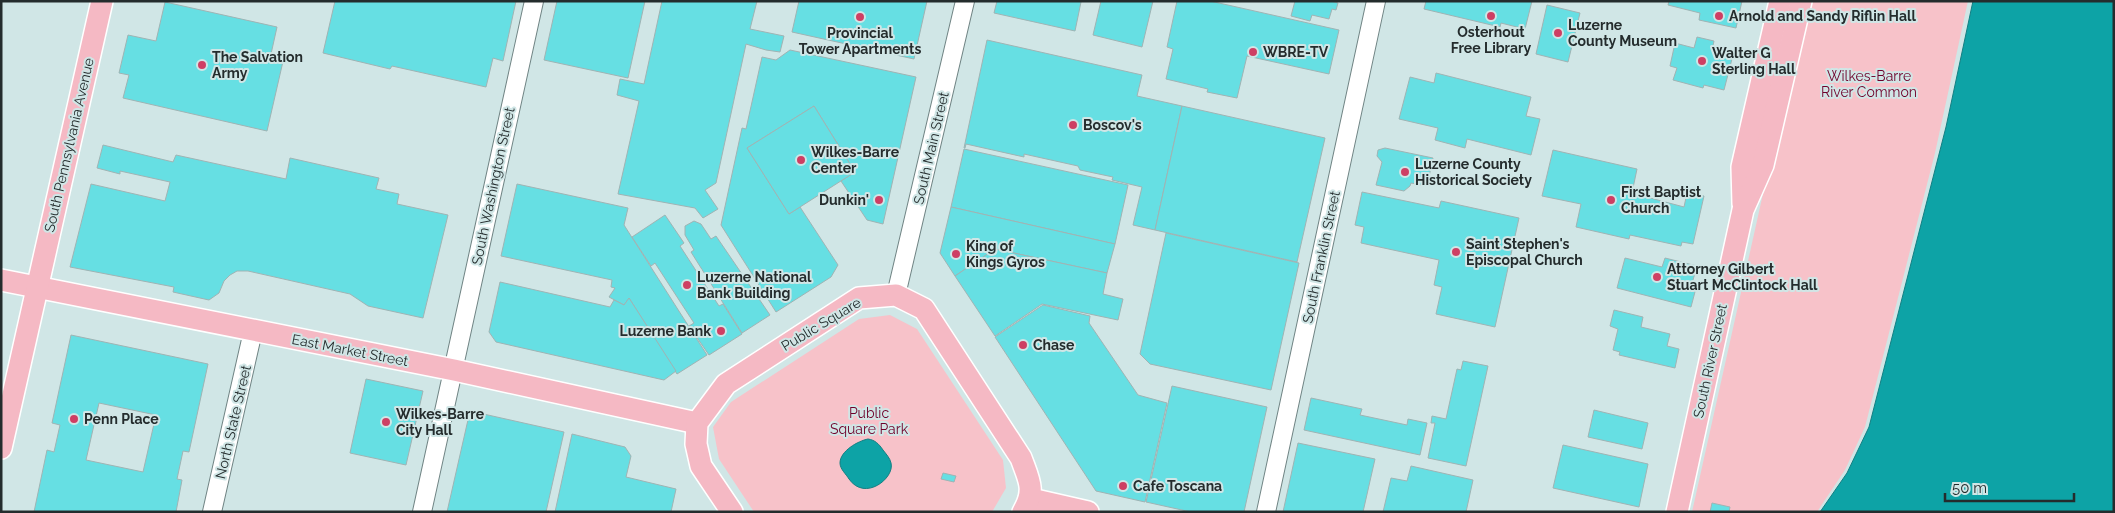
<svg xmlns="http://www.w3.org/2000/svg" width="2115" height="513" viewBox="0 0 2115 513" font-family="Raleway,sans-serif">
  <style>
    .green { fill: #f7c2c9 }
    .water { fill: #0da3a6; stroke: #147f82 }
    .building { fill: #66dfe3; stroke: #9fb4b4; fill-rule: evenodd }
    .lines { fill: none; stroke-linecap: round; stroke-linejoin: round }
    .minor-casing { stroke: #708484; stroke-width: 20 }
    .major-casing { stroke: #fff; stroke-width: 24 }
    .minor { stroke: #fff; stroke-width: 18 }
    .major { stroke: #f5b9c4; stroke-width: 21 }
    .poi-dot { fill: #ce3f64; stroke: #d0e6e6; stroke-width: 2 }
    .labels { text-anchor: middle; stroke-width: 4; stroke-linejoin: round; paint-order: stroke }
    .poi-label { font-size: 14px; font-weight: bold; fill: #242c2d; stroke: #d0e6e6; text-anchor: start }
    .park-label { font-size: 14px; fill: #6f002a; stroke: #d0e6e6 }
    .street-label { font-size: 14px; fill: #242c2d; stroke: #d0e6e6 }
  </style>
  <rect width="100%" height="100%" fill="#d0e6e6"/>
  <g class="green">
    <polygon points="1806,1 1968,1 1935,153 1865,427 1845,470 1817,512 1692,512"/>
    <polygon points="890,315 917,329 1003,460 1006,488 992,512 754,512 719,459 713,427 731,402 859,319"/>
  </g>
  <g class="water">
    <polygon points="1973,1 2114,1 2114,512 1820,512 1847,473 1869,427 1946,127"/>
    <path d="M868,439C875,440 879,444 883,450C886,454 890,458 891,463C895,478 865,502 849,479C846,474 840,469 840,463C840,451 858,441 868,439Z"/>
  </g>
  <g class="building">
    <polygon points="335,1 516,1 503,61 493,58 486,87 392,66 390,69 323,53"/>
    <polygon points="557,1 645,1 628,78 544,60"/>
    <polygon points="662,1 757,1 750,29 784,36 780,52 766,50 746,44 716,183 705,190 718,209 703,218 695,208 618,194 639,101 617,95 620,79 644,84"/>
    <polygon points="799,1 927,1 914,59 792,32"/>
    <polygon points="997,1 1081,1 1081,2 1075,31 994,13"/>
    <polygon points="1101,1 1153,1 1142,47 1093,35"/>
    <polygon points="1177,1 1210,1 1339,30 1329,74 1247,56 1237,98 1207,92 1208,89 1166,79 1173,49 1167,47"/>
    <polygon points="1295,1 1331,1 1338,3 1336,10 1332,9 1329,19 1312,15 1310,21 1291,16"/>
    <polygon points="1426,1 1532,1 1525,29 1501,23 1500,27 1424,9"/>
    <polygon points="1669,1 1742,1 1736,28 1699,20 1700,13 1668,5"/>
    <polygon points="165,2 277,27 271,54 284,57 267,131 123,98 129,75 119,73 128,35 156,41"/>
    <polygon points="1547,5 1580,13 1568,62 1536,54"/>
    <polygon points="1697,37 1714,41 1712,50 1733,55 1724,90 1704,85 1703,88 1673,80 1677,68 1670,66 1675,43 1694,48"/>
    <polygon points="987,40 1142,75 1137,96 1182,106 1155,230 1133,225 1142,187 1112,180 1113,177 1080,170 1078,166 1024,154 1024,157 966,144 965,148 964,148"/>
    <polygon points="790,50 916,77 883,224 867,220 841,181 855,172 814,106 747,148 789,214 800,207 838,265 831,277 776,312 721,225 742,128 746,129 762,57 776,60"/>
    <polygon points="1436,73 1531,97 1526,116 1540,119 1531,155 1467,139 1465,148 1435,140 1438,128 1399,119 1410,77 1434,83"/>
    <polygon points="814,106 855,172 789,214 747,148"/>
    <polygon points="1182,106 1325,138 1297,262 1155,230"/>
    <polygon points="103,145 173,162 176,155 286,179 290,158 379,178 376,189 399,194 397,204 448,215 423,318 368,306 350,294 248,271 237,271 230,275 224,281 219,293 209,300 173,292 174,287 70,267 91,184 165,201 170,182 120,171 120,174 97,168"/>
    <polygon points="1385,148 1433,158 1427,186 1411,183 1410,186 1404,191 1376,185 1382,162 1377,156 1378,150"/>
    <polygon points="964,149 1128,185 1115,244 951,207"/>
    <polygon points="1553,150 1637,169 1633,188 1639,195 1684,207 1687,193 1704,196 1693,244 1682,242 1681,246 1630,235 1629,239 1576,227 1581,204 1542,196"/>
    <polygon points="517,184 628,208 624,225 707,355 677,374 629,298 624,305 609,297 615,288 611,287 612,280 501,256"/>
    <polygon points="1362,192 1439,208 1441,201 1519,218 1495,327 1436,314 1442,287 1434,285 1439,260 1361,243 1364,227 1355,225"/>
    <polygon points="951,207 1115,244 1107,273 995,249 955,276 940,253"/>
    <polygon points="665,215 684,243 680,246 719,306 723,304 742,334 709,355 689,326 694,323 655,263 651,266 632,237"/>
    <polygon points="694,221 701,224 711,239 716,236 770,315 742,333 691,252 694,250 685,235 685,226"/>
    <polygon points="1166,233 1299,263 1271,390 1150,364 1140,354"/>
    <polygon points="995,249 1107,273 1103,294 1123,299 1118,320 1042,304 995,336 955,276"/>
    <polygon points="1625,258 1662,267 1665,258 1697,266 1691,287 1696,288 1691,307 1617,288"/>
    <polygon points="500,282 610,307 614,300 624,305 629,298 676,371 664,380 496,342 489,332"/>
    <polygon points="1043,305 1090,316 1089,323 1138,395 1167,403 1145,502 1096,491 995,337"/>
    <polygon points="1614,310 1643,317 1641,327 1670,334 1667,346 1679,349 1675,368 1619,355 1620,352 1613,350 1618,329 1610,326"/>
    <path d="M71,335L208,364L189,452L183,451L177,479L182,480L176,512H34L47,450L54,452L60,425L52,423ZM99,403L156,415L143,472L86,460Z"/>
    <polygon points="1463,361 1488,366 1466,466 1428,458 1435,423 1431,423 1432,416 1446,419 1457,369 1461,370"/>
    <polygon points="366,379 423,391 406,465 350,453"/>
    <polygon points="1172,386 1267,407 1244,512 1191,512 1146,502"/>
    <polygon points="1311,398 1362,409 1360,415 1407,425 1408,419 1427,423 1420,455 1304,430"/>
    <polygon points="1594,410 1648,423 1642,449 1588,437"/>
    <polygon points="470,411 564,432 546,512 447,512"/>
    <polygon points="572,434 625,447 631,456 626,477 676,489 671,512 555,512"/>
    <polygon points="1298,443 1375,459 1363,512 1283,512"/>
    <polygon points="1563,445 1648,464 1639,507 1553,488"/>
    <polygon points="1411,466 1473,480 1466,512 1383,512 1391,478 1407,481"/>
    <polygon points="943,473 956,476 954,482 941,479"/>
    <polygon points="1712,503 1730,507 1729,512 1710,512"/>
  </g>
  <g class="lines">
    <g class="minor-casing">
      <g id="minor">
        <polyline points="896,295 965,1"/>
        <polyline points="212,512 253,331"/>
        <polyline points="422,512 534,1"/>
        <polyline points="1266,512 1376,1"/>
      </g>
    </g>
    <g class="major-casing">
      <g id="major">
        <polyline points="1743,204 1742,167 1780,1"/>
        <polyline points="1,280 454,370 697,423"/>
        <polyline points="1,448 102,1"/>
        <polyline points="1031,499 1088,512"/>
        <path d="M732,512L701,466L696,444L697,423L726,384L859,298L896,295L924,309L1021,458C1029,480 1036,490 1023,512"/>
        <polyline points="1677,512 1743,210 1763,165 1801,1"/>
      </g>
    </g>
    <use href="#minor" class="minor"/>
    <use href="#major" class="major"/>
  </g>
  <g class="poi-dot">
    <circle cx="1491" cy="16" r="5"/>
    <circle cx="1719" cy="16" r="5"/>
    <circle cx="860" cy="17" r="5"/>
    <circle cx="1558" cy="33" r="5"/>
    <circle cx="1253" cy="52" r="5"/>
    <circle cx="1702" cy="61" r="5"/>
    <circle cx="202" cy="65" r="5"/>
    <circle cx="1073" cy="125" r="5"/>
    <circle cx="801" cy="160" r="5"/>
    <circle cx="1405" cy="172" r="5"/>
    <circle cx="879" cy="200" r="5"/>
    <circle cx="1611" cy="200" r="5"/>
    <circle cx="1456" cy="252" r="5"/>
    <circle cx="956" cy="254" r="5"/>
    <circle cx="1657" cy="277" r="5"/>
    <circle cx="687" cy="285" r="5"/>
    <circle cx="721" cy="331" r="5"/>
    <circle cx="1023" cy="345" r="5"/>
    <circle cx="74" cy="419" r="5"/>
    <circle cx="386" cy="422" r="5"/>
    <circle cx="1123" cy="486" r="5"/>
  </g>
  <g class="labels">
    <g class="poi-label">
      <text x="1729" y="21">Arnold and Sandy Riflin Hall</text>
      <text x="1568" y="30">Luzerne<tspan x="1568" dy="16">County Museum</tspan></text>
      <text x="1491" y="37" text-anchor="middle">Osterhout<tspan x="1491" dy="16">Free Library</tspan></text>
      <text x="860" y="38" text-anchor="middle">Provincial<tspan x="860" dy="16">Tower Apartments</tspan></text>
      <text x="1263" y="57">WBRE-TV</text>
      <text x="1712" y="58">Walter G<tspan x="1712" dy="16">Sterling Hall</tspan></text>
      <text x="212" y="62">The Salvation<tspan x="212" dy="16">Army</tspan></text>
      <text x="1083" y="130">Boscov's</text>
      <text x="811" y="157">Wilkes-Barre<tspan x="811" dy="16">Center</tspan></text>
      <text x="1415" y="169">Luzerne County<tspan x="1415" dy="16">Historical Society</tspan></text>
      <text x="1621" y="197">First Baptist<tspan x="1621" dy="16">Church</tspan></text>
      <text x="869" y="205" text-anchor="end">Dunkin'</text>
      <text x="1466" y="249">Saint Stephen's<tspan x="1466" dy="16">Episcopal Church</tspan></text>
      <text x="966" y="251">King of<tspan x="966" dy="16">Kings Gyros</tspan></text>
      <text x="1667" y="274">Attorney Gilbert<tspan x="1667" dy="16">Stuart McClintock Hall</tspan></text>
      <text x="697" y="282">Luzerne National<tspan x="697" dy="16">Bank Building</tspan></text>
      <text x="711" y="336" text-anchor="end">Luzerne Bank</text>
      <text x="1033" y="350">Chase</text>
      <text x="396" y="419">Wilkes-Barre<tspan x="396" dy="16">City Hall</tspan></text>
      <text x="84" y="424">Penn Place</text>
      <text x="1133" y="491">Cafe Toscana</text>
    </g>
    <g class="park-label">
      <text x="1869" y="81">Wilkes-Barre<tspan x="1869" dy="16">River Common</tspan></text>
      <text x="869" y="418">Public<tspan x="869" dy="16">Square Park</tspan></text>
    </g>
    <g class="street-label">
      <text transform="translate(69 145) rotate(-77)" y="5">South Pennsylvania Avenue</text>
      <text transform="translate(931 148) rotate(-77)" y="5">South Main Street</text>
      <text transform="translate(493 186) rotate(-78)" y="5">South Washington Street</text>
      <text transform="translate(1321 257) rotate(-78)" y="5">South Franklin Street</text>
      <text transform="translate(821 324) rotate(-31)" y="5">Public Square</text>
      <text transform="translate(350 350) rotate(11)" y="5">East Market Street</text>
      <text transform="translate(1710 361) rotate(-78)" y="5">South River Street</text>
      <text transform="translate(233 422) rotate(-77)" y="5">North State Street</text>
    </g>
  </g>
  <rect width="2115" height="513" fill="none" stroke="#242c2d" stroke-width="5"/>
  <path d="M1945 493v8h129v-8" fill="none" stroke="#242c2d" stroke-width="2.5"/>
  <text x="1952" y="493" font-size="15" fill="#242c2d" stroke="#d0e6e6" stroke-width="4" paint-order="stroke">50 m</text>
</svg>
